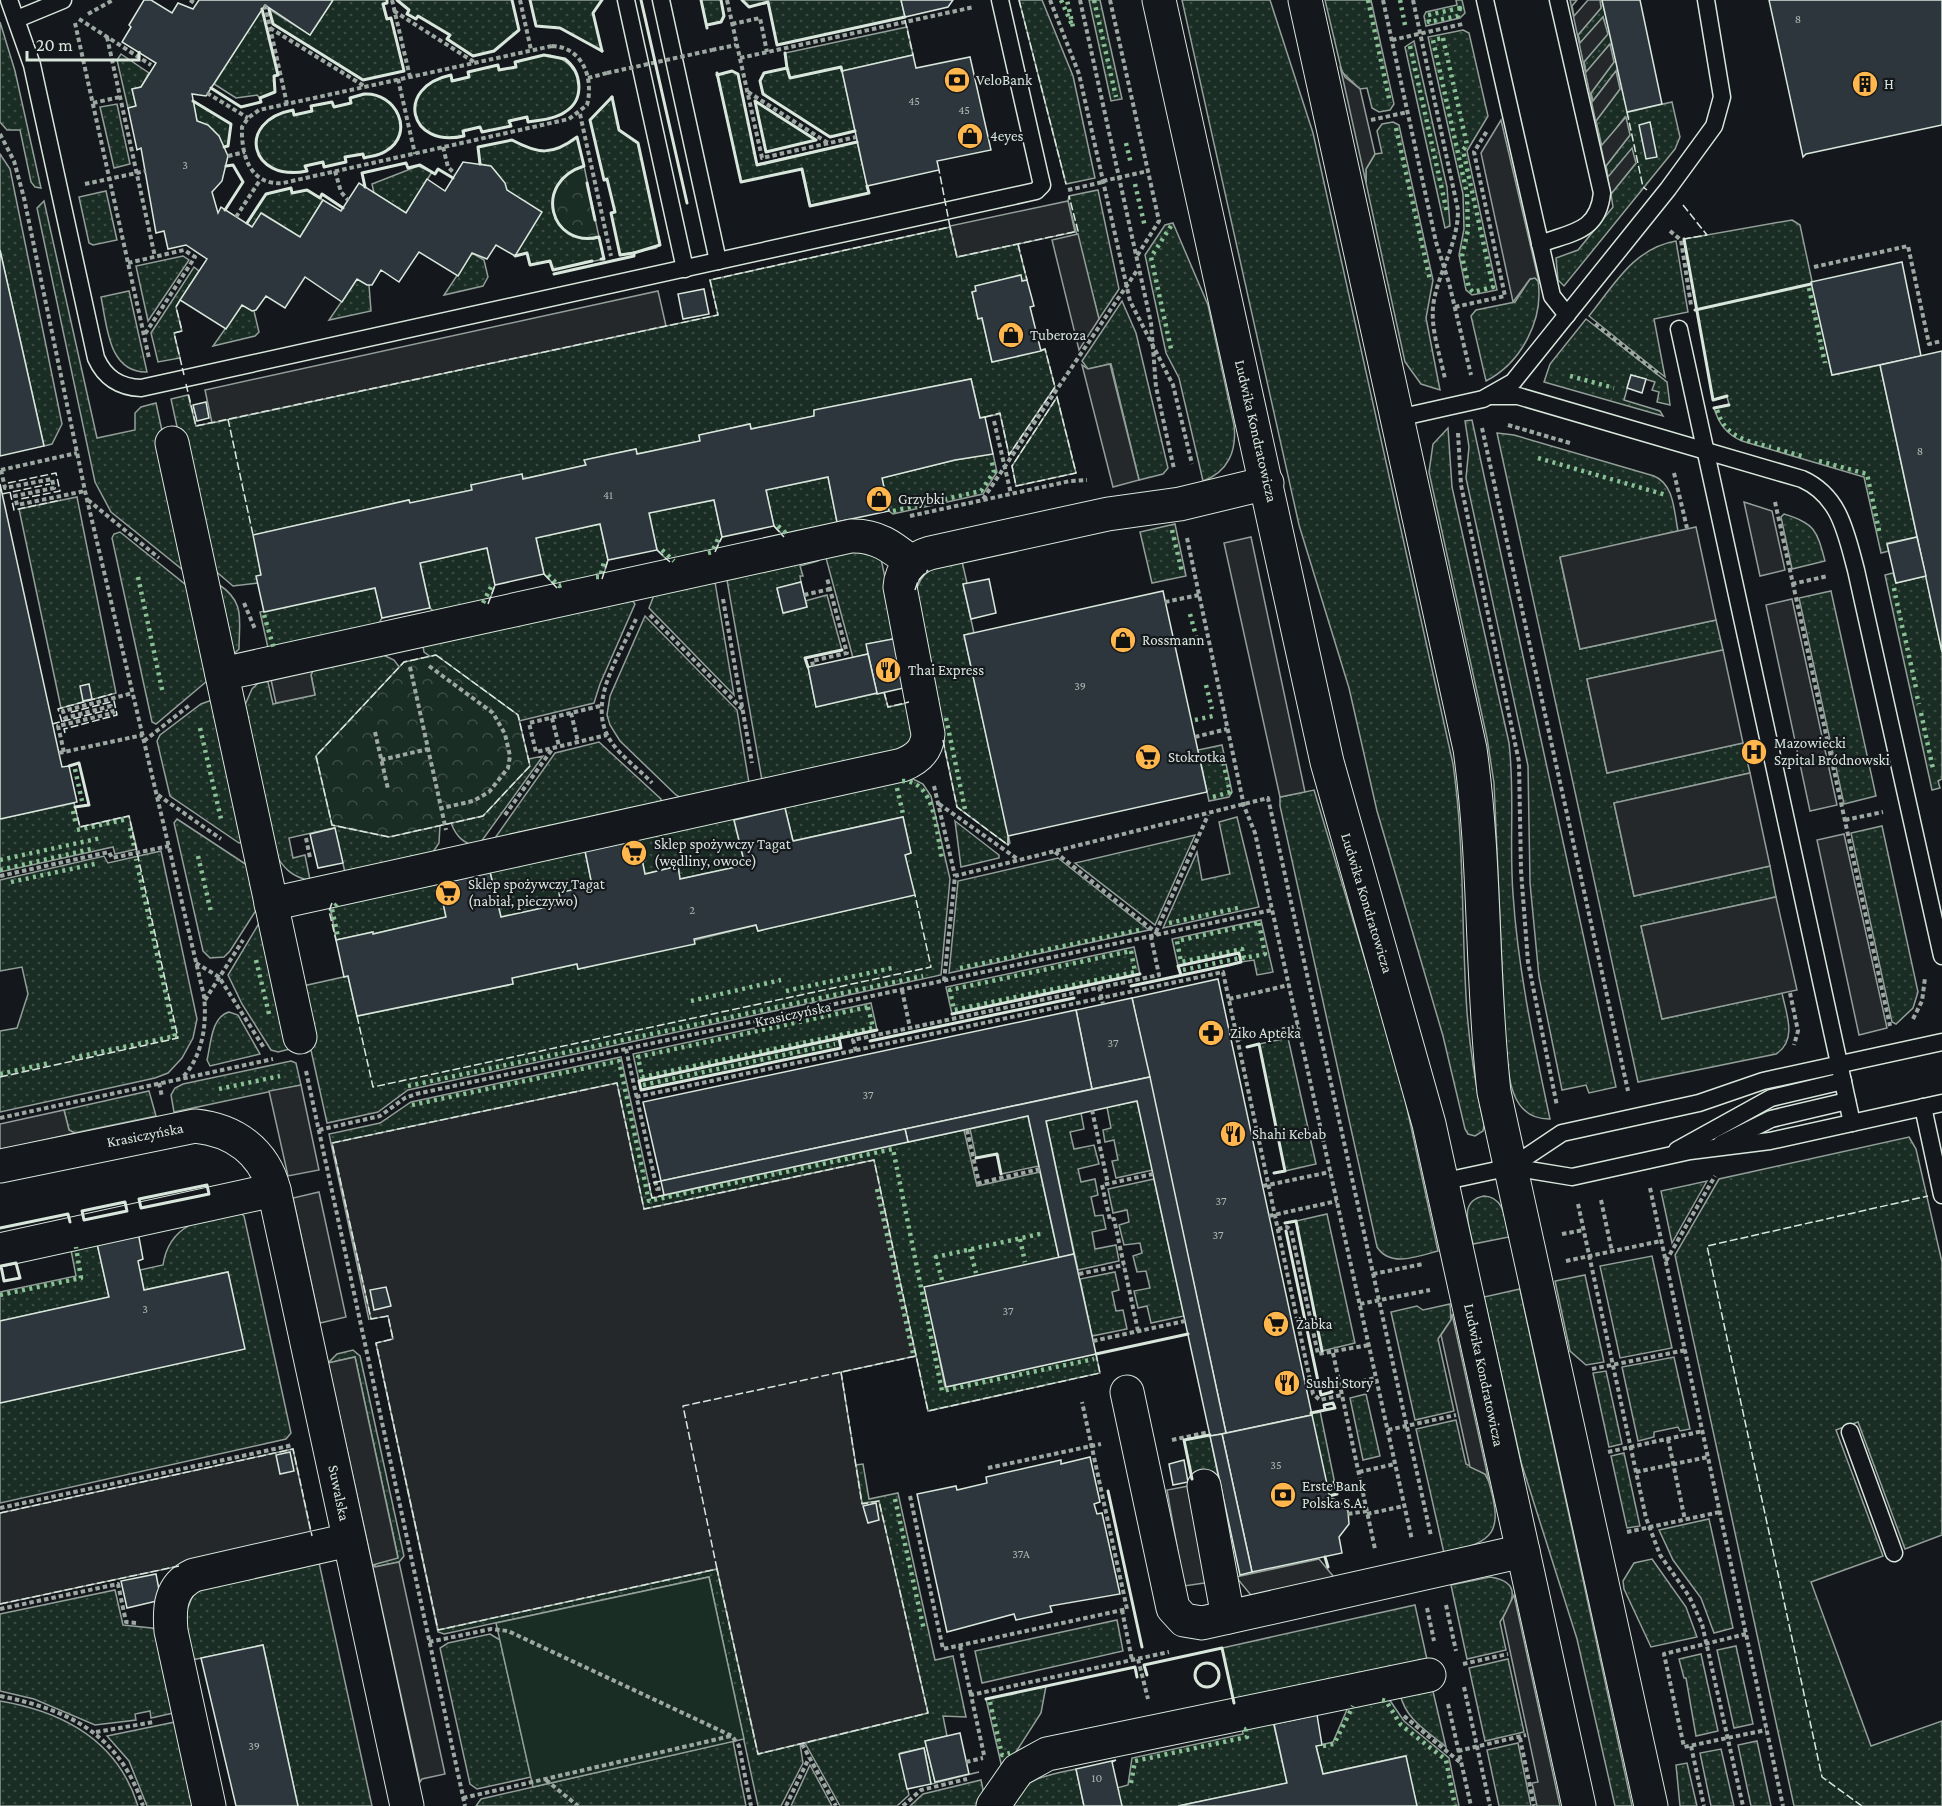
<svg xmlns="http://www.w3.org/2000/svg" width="1942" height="1806" viewBox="0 0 1942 1806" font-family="'Crimson Pro',serif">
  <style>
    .grass { fill: url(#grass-dots); stroke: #939e99; stroke-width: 1.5 }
    .forest { fill: url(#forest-crowns); stroke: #939e99; stroke-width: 1.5 }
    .pitch { fill: #1a2d24; stroke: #939e99; stroke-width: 1.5 }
    .parking { fill: #24282b; stroke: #939e99; stroke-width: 1.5 }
    .building { fill: #2c363c; stroke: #d8e6dc; stroke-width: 1.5 }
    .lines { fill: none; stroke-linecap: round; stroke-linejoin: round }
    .lane-casing { stroke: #d8e6dc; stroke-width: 19 }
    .street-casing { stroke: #d8e6dc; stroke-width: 35 }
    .secondary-casing { stroke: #d8e6dc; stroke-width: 35 }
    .path { stroke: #9da8a2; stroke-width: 4; stroke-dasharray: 4.5 3; stroke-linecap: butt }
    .lane { stroke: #14181c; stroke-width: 16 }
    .street { stroke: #14181c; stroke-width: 33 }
    .secondary { stroke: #14181c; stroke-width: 33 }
    .path-bridge { stroke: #9da8a2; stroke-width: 4; stroke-dasharray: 4.5 3; stroke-linecap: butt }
    .hedge { stroke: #8ac095; stroke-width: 4.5; stroke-dasharray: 3 4.5; stroke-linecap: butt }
    .fence { stroke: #d8e6dc; stroke-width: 1.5; stroke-dasharray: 8 3; stroke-linecap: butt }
    .wall { stroke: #d8e6dc; stroke-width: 3 }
    .labels { text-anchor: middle; stroke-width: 4.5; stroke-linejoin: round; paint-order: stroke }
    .number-label { font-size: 12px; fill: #adbab4 }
    .poi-label { font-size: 15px; fill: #d8e6dc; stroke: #14181c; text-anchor: start }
    .street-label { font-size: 15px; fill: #d8e6dc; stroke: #14181c }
  </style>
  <defs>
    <pattern id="grass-dots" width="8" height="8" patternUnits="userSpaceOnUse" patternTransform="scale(1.5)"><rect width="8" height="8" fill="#1a2d24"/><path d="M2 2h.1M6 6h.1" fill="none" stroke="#3b4b43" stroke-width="1.8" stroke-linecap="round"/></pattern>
    <pattern id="forest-crowns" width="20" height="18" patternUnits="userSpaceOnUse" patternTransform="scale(1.5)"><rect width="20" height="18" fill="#1a2d24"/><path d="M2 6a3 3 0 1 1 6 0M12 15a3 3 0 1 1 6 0" fill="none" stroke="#3b4b43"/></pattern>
  </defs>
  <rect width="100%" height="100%" fill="#14181c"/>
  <g class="grass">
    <polygon points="333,0 387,0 387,3 383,4 386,18 391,18 404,71 363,80 273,24 269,9 310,35"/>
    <polygon points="397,0 512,0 519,30 494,51 473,56 447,39 449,35 418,16 416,19 407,14 409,10"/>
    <polygon points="530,0 602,0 593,13 602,51 560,28 536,26"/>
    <polygon points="701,0 721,0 724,16 721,22 707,25"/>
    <polygon points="742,0 901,0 905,17 777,45 768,3 749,7"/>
    <polygon points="1019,0 1042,0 1073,76 1095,178 1066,184"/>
    <polygon points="1089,0 1100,0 1122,99 1111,101"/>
    <path d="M1182,0H1270L1313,133L1453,764C1465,847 1461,929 1467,1012C1470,1050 1476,1088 1484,1125L1483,1131L1475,1136L1468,1134L1465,1129L1443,1036L1377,811L1349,688L1299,525Z"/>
    <polygon points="1325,0 1371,0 1394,104 1390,110 1379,112 1372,108 1367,88 1360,89 1342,72"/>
    <polygon points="1456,0 1462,0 1465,13 1460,18 1426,26 1424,16 1426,12 1457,5"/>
    <polygon points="1600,0 1602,0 1628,112 1672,102 1680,137 1675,149 1564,286 1558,280 1556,258 1578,250 1613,207 1611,194 1636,163 1608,178 1606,166 1630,135 1625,117 1602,147 1596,121 1620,89 1616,71 1592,102 1591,93 1614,62 1609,45 1586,73 1584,62 1607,34 1603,17 1580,43 1578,35 1601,8"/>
    <polygon points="262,9 278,75 274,77 275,92 260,98 257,95 236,98 214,84"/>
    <polygon points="0,22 15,71 41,188 35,187 31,182 20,130 7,130 0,122"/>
    <polygon points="907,27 913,55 842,71 855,131 830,137 763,94 760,81 764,73 787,68 785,53"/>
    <polygon points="1463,30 1469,33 1488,116 1467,151 1497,290 1472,295 1466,290 1459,255 1464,229 1463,194 1428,37"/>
    <polygon points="1414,41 1447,187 1450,226 1445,228 1405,47"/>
    <polygon points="121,54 149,73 141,87 132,89 136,106 128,108 117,60"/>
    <path d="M544,55C573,54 593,90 568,110C558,119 541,119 528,122L527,117L510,121L511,126L482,132L480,127L464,131V136C409,149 394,87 451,75L453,81L469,77L468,72L498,65L499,70L516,67L515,62Z"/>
    <polygon points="732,71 738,74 757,164 857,142 869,193 810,206 801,169 741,182 717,75"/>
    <path d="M368,94C397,95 414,133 386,151C380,155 371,156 364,158L362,154L345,157L346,162L324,167L323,162L306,166L307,171C250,183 235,121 293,110L295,115L312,111L311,106L332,102L334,107L351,103L350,98Z"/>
    <polygon points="612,97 619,130 638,143 660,243 656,248 620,255 611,213 615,212 607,179 604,180 590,120"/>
    <path d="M193,101L231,124L228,146L224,147C218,134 211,126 197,121Z"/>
    <polygon points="755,101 816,140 766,152"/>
    <polygon points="117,104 130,164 114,168 100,107"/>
    <polygon points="1393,122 1399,125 1433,280 1426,318 1440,390 1421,384 1405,362 1366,183 1366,169 1375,154 1382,153 1377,131 1382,124"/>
    <path d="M577,137L584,166C560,174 545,197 557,222L593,239L599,237L604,259L553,270L550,261L530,265L527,253L515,256C512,231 513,166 480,164L478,147L512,140C538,154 552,156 577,137Z"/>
    <polygon points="0,154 10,169 62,424 52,444 44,446 0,250"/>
    <polygon points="418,166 432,172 406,213 374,193 372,184"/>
    <polygon points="291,188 292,193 307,190 323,200 300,237 262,213 252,227 247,223 266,194"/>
    <polygon points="1098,190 1119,289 1099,319 1068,201 1069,196"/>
    <polygon points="106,191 117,240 93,245 89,243 79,197"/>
    <polygon points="44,201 97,438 135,430 135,413 141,407 156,403 191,564 183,570 111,512 95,482 37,208"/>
    <path d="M1792,220L1800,225L1832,375L1880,365L1917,537L1887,543L1889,551L1881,553L1864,477L1742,441C1726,434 1719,424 1714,408L1729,404L1727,397L1713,400L1684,239Z"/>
    <path d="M1173,223L1208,305L1234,425C1237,451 1228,472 1203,481L1179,378L1166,353L1145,255L1165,225Z"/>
    <polygon points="950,227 957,257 1018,244 1019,249 1027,280 1022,281 1020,275 976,286 976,291 972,292 978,318 982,318 992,362 1045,349 1055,387 1009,455 1000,414 980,418 971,379 814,410 814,416 751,429 750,424 699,435 700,441 637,454 636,449 585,460 586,465 523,479 471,485 472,490 410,503 409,500 254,535 261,575 258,583 233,586 212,568 205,556 171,399 188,395 196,426 718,315 710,280"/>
    <path d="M1676,241L1688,312L1654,319L1665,377L1589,316C1614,285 1634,248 1676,241Z"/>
    <polygon points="472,253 484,260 488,277 483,286 444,295"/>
    <polygon points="183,256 189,260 148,321 136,266"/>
    <polygon points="194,267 199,271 176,307 182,331 174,333 180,358 158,362 151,333"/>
    <path d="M1535,278L1538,281C1544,320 1521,363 1486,381L1471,316L1476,310L1515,302L1530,279Z"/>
    <polygon points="357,279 369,285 371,311 329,320"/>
    <path d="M129,291L147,372C108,373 107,325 101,297Z"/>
    <polygon points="1122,301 1136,333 1168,468 1163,474 1139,480 1111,364 1088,369 1082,361"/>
    <polygon points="242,305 254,311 259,332 255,336 213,346"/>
    <polygon points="1586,319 1667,382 1670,405 1657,402 1659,392 1652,390 1655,382 1631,375 1624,400 1660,411 1663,416 1544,382 1550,364"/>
    <polygon points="1057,397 1076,473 1016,486 1012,466"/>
    <polygon points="1472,420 1616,1087 1589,1093 1586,1085 1562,1090 1539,977 1530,883 1528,766 1466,478 1469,447 1465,421"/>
    <path d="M1448,428L1452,487L1509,743C1515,793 1509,843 1513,894C1518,970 1534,1044 1550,1119C1506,1120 1508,1066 1505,1034L1494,783L1487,738L1429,472L1433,444Z"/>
    <path d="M1497,433L1514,435L1654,476C1674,484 1674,511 1678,531L1560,558L1580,649L1716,620L1723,650L1587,679L1607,773L1743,743L1750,773L1614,803L1634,896L1770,866L1776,897L1641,926L1662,1019L1782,993C1786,1013 1798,1040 1776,1054L1638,1082Z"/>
    <polygon points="993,454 997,472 983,494 893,514 889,511 882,478 955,460"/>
    <polygon points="828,477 837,522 786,538 774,526 766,490"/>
    <polygon points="77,497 116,693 61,708 19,509"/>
    <polygon points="714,500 722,537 713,554 671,564 657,550 649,513"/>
    <path d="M1784,514C1815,523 1817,531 1825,561L1792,569L1781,517Z"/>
    <polygon points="600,524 608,560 602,580 558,589 544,574 536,538"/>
    <polygon points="1175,524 1186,576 1152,583 1140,532"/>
    <polygon points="120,532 191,589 207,681 156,724 152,722 112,538 114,534"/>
    <polygon points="487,548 495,585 488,605 439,616 430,608 420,563"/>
    <polygon points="848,548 881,559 898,638 867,644 868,654 853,658 826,558"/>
    <path d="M961,557L967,583L963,584L974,633L964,635L1010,843L1008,845L957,807L914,604C917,569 932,569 961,557Z"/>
    <polygon points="818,558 818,561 800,566 803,576 800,576 801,582 777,589 784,613 807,607 805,601 827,595 842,650 806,658 816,706 884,692 888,707 912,702 915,731 905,750 763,786 727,580"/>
    <polygon points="1893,573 1896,583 1926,576 1942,652 1942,779 1938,781 1940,788 1932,790 1885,575"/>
    <polygon points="715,582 734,695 649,608 656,590"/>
    <path d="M218,584C246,602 239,620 239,649L234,654Z"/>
    <polygon points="375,588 382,618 375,630 268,648 260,612"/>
    <polygon points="1831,591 1876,796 1844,804 1799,598"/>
    <polygon points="629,596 635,604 600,684 594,703 519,721 424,652 423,646"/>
    <polygon points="645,616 737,710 750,789 688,802 676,795 620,741 610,725 607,715 610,696"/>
    <path d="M381,654L394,660L403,672L440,825L439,843L431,855L346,876L334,828L289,838L293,858L305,855L310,880C293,878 283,868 275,853L245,705L252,689L261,680L268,682L273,704L315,695L311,675L315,665Z"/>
    <polygon points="212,700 242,842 239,843 170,796 157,741 160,735 201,704"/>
    <polygon points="599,742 661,799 659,808 490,845 555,753"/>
    <polygon points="1222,745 1232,792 1229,797 1209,801 1198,750"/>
    <path d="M543,756L478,846C463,844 456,836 451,823L529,763L528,759Z"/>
    <polygon points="911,778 923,784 931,796 950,879 941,975 408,1090 378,1112 327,1123 298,991 303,986 348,976 357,1016 513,984 512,978 577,964 578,969 756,925 758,931 914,895 905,855 911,853 903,817 793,841 785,808 789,802"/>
    <path d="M1314,790L1400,1076L1438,1251C1419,1256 1390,1268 1377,1247L1280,806V797Z"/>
    <polygon points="74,803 80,827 129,816 137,849 115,854 113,847 0,872 0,819"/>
    <polygon points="728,815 734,820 745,865 680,879 678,866 645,874 638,840"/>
    <polygon points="1237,817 1259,907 1163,928 1197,852 1202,880 1230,874 1219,822"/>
    <polygon points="177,819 256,871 262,901 230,951 224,957 210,958 203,951 174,823"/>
    <polygon points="955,821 999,855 999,858 961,867"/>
    <polygon points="1882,826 1918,992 1913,1008 1896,1024 1892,1022 1851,833"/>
    <polygon points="1195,835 1155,925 1075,863"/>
    <polygon points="161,851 197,1019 193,1038 182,1058 168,1073 155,1078 0,1112 0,1031 17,1028 28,994 22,967 0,971 0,880 104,856 108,863"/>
    <polygon points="585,851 592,885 560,893 561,904 501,917 490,872"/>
    <polygon points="1058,858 1149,930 949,973 958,881"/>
    <polygon points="439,884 446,917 373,934 372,932 336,940 330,905"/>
    <polygon points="261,920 294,1048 278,1052 271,1050 242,1004 228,975"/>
    <polygon points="1261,920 1273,972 1257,975 1254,960 1241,962 1239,953 1178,966 1172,939"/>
    <polygon points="1134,947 1140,974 952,1014 946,987"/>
    <polygon points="871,1003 877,1030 839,1038 841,1048 641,1090 633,1054"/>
    <path d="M229,1012L238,1015L260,1054L210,1066L207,1060C211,1044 211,1017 229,1012Z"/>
    <polygon points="1288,1038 1316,1164 1285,1171 1259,1044"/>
    <polygon points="621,1057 652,1198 964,1130 977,1186 1040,1172 1059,1258 925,1287 945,1387 1096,1354 1100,1373 928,1411 916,1356 911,1357 644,1236 332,1143 369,1320 329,1134 380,1123 411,1102"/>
    <polygon points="291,1061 296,1063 301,1085 174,1112 171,1095 175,1088 183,1084"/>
    <polygon points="149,1091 156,1116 74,1133 69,1130 64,1110"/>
    <polygon points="1137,1101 1153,1170 1116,1178 1112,1161 1118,1160 1114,1140 1105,1142 1103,1130 1111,1128 1107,1107"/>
    <polygon points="1081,1113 1084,1129 1070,1132 1074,1149 1094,1145 1099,1164 1078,1169 1081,1182 1095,1179 1098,1195 1091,1197 1095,1216 1103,1215 1106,1229 1092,1232 1095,1249 1116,1245 1119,1261 1078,1270 1046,1121"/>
    <polygon points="1028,1116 1039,1166 1001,1174 997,1154 976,1158 970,1129"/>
    <polygon points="1909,1137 1916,1149 1942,1262 1942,1535 1905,1549 1858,1422 1836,1430 1883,1556 1811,1582 1871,1746 1942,1721 1942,1806 1794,1806 1675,1255 1719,1179"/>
    <polygon points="1154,1179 1184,1316 1151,1323 1147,1306 1138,1308 1134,1291 1150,1288 1146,1271 1137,1272 1133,1256 1142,1253 1140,1243 1124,1245 1119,1225 1129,1222 1127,1210 1113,1213 1108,1189"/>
    <polygon points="1707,1181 1672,1243 1661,1191"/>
    <path d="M1484,1196C1505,1197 1505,1220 1509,1237L1473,1244C1469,1226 1458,1201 1484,1196Z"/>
    <path d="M238,1211L244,1216L291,1433L286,1439L0,1503V1403L244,1349L228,1272L144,1290L140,1270L163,1265C169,1224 203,1218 238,1211Z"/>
    <polygon points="1327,1214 1355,1343 1322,1351 1296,1221"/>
    <polygon points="96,1239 109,1297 0,1321 0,1292 76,1276 70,1245"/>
    <polygon points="1652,1256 1672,1348 1620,1358 1600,1266"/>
    <polygon points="1115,1272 1119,1290 1112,1292 1116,1311 1123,1310 1127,1329 1092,1336 1080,1279"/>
    <polygon points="1585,1275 1604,1362 1586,1365 1570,1351 1555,1281"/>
    <polygon points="1520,1289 1632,1806 1615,1806 1577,1639 1521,1462 1484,1297"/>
    <polygon points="1450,1304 1451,1320 1438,1339 1454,1411 1415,1420 1391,1312 1417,1306 1423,1310"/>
    <polygon points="376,1343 438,1629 717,1569 758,1754 800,1744 803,1763 781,1806 758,1806 709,1577 444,1634 438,1632"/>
    <polygon points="353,1350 360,1356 404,1556 399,1562 375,1567 375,1563 398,1557 355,1357 328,1363 337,1354"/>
    <polygon points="1674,1357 1690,1429 1680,1431 1678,1427 1654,1432 1654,1437 1638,1441 1622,1367"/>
    <polygon points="1606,1371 1622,1444 1609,1447 1593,1373"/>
    <polygon points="1366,1394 1380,1456 1363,1460 1350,1398"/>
    <polygon points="1320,1411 1337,1494 1329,1496 1311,1413"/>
    <path d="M1456,1420L1466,1464L1485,1474L1488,1479C1504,1533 1495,1542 1444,1553L1416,1429Z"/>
    <polygon points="1210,1435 1219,1480 1194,1485 1184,1440"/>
    <polygon points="1624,1453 1640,1526 1627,1528 1611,1456"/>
    <polygon points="863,1464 869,1499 898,1493 935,1660 953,1656 966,1717 943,1716 947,1736 925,1741 935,1782 979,1772 931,1784 924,1748 900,1753 909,1795 897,1806 840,1806 805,1743 924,1714 876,1502 862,1504 856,1465"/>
    <polygon points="1709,1519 1733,1628 1714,1633 1701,1598 1673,1560 1659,1530"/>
    <polygon points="318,1558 372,1806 298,1806 263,1645 187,1661 184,1617 195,1590"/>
    <polygon points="1652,1559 1686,1607 1697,1637 1651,1647 1624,1589 1623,1581 1634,1563"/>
    <path d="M1490,1577C1524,1582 1512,1603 1500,1622L1506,1650L1467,1659L1451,1585Z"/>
    <polygon points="115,1590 123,1625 161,1629 178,1712 151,1718 150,1711 135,1714 136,1720 95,1725 34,1699 0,1691 0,1614"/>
    <polygon points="1415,1605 1428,1664 1234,1703 1222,1648"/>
    <polygon points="1117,1620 1123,1651 982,1683 975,1651"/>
    <polygon points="490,1634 500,1640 531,1777 477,1789 470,1784 440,1648 448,1643"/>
    <polygon points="1736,1646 1753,1724 1734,1728 1717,1650"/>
    <polygon points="1701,1654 1718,1731 1696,1736 1686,1678 1684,1678 1679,1659"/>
    <polygon points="1508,1659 1524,1732 1485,1741 1469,1668"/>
    <polygon points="1046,1686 1041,1713 1003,1772 986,1699"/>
    <path d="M1432,1687L1446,1747C1426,1730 1406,1720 1400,1694Z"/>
    <polygon points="1389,1699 1404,1721 1449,1758 1459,1806 1417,1806 1405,1756 1323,1774 1316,1746 1333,1742 1349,1705"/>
    <path d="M0,1701C65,1712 118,1741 138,1806H0Z"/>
    <polygon points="180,1721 198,1806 147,1806 129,1761 107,1736"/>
    <polygon points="1273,1721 1287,1783 1178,1806 1122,1806 1117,1788 1128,1785 1132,1758 1243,1734 1242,1727"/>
    <polygon points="733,1741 746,1806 476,1806 481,1799"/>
    <polygon points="1757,1741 1771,1806 1751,1806 1738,1745"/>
    <polygon points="1518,1743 1531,1806 1499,1806 1487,1750"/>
    <polygon points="1721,1749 1734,1806 1711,1806 1700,1753"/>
    <polygon points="1687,1763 1697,1806 1680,1806 1676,1765"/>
    <polygon points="810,1765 832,1806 791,1806"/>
    <path d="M1076,1769L1084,1806H1008C1024,1778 1046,1775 1076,1769Z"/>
    <polygon points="981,1780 985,1799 980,1806 910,1806 923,1794"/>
  </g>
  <g class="forest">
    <path d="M584,166L599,237C550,249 532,182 584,166Z"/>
    <polygon points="436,655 518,715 530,766 483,816 389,837 332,825 316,756 404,662"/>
  </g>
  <polygon class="pitch" points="709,1577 744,1739 533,1787 496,1623"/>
  <g class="parking">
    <polygon points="1570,0 1577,0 1572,6 1574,16 1588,0 1600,0 1601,8 1578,35 1580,43 1603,17 1608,34 1584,62 1586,72 1610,44 1614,62 1591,93 1593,101 1616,71 1620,89 1596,121 1601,146 1626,117 1630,135 1606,166 1608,177 1632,148 1636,163 1611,194"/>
    <polygon points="1340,66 1345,77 1360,89 1375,154 1366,169 1366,183"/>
    <polygon points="1501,120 1539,282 1535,278 1530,279 1513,302 1481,153"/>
    <polygon points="1068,201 1075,232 957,257 950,226"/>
    <polygon points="1078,234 1099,319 1079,350 1052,240"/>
    <polygon points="658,291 666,326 212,423 205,390"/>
    <polygon points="1110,364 1139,480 1113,487 1082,365 1088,369"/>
    <polygon points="1744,502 1772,511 1785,570 1760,576"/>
    <polygon points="1696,527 1716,620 1580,649 1560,557"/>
    <polygon points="1251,537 1305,792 1280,797 1224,543"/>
    <polygon points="1792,599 1837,805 1810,811 1766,605"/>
    <polygon points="1723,650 1743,743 1607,773 1587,679"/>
    <polygon points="315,665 311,675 315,695 276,703 270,675"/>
    <polygon points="1750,773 1770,866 1634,896 1614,803"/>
    <polygon points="1844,834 1887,1028 1859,1035 1817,840"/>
    <polygon points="1776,897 1797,990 1662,1019 1641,926"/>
    <polygon points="617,1083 644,1209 874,1160 916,1356 841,1372 862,1503 879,1501 928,1713 758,1754 717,1569 438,1630 376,1343 393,1339 388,1316 371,1319 332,1143"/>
    <polygon points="301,1085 319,1170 288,1176 269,1091"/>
    <polygon points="64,1110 69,1130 75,1133 0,1150 0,1124"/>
    <polygon points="319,1192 346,1317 320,1323 293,1198"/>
    <polygon points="1452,1314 1489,1482 1485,1474 1470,1467 1441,1335 1451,1320"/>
    <polygon points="355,1357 398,1558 373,1565 375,1567 399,1562 445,1774 422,1779 420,1782 328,1363"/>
    <polygon points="293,1449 312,1538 0,1604 0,1513"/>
    <polygon points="1194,1485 1211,1582 1184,1586 1167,1490"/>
    <polygon points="1319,1559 1338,1582 1255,1600 1236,1577"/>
    <polygon points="1514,1595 1560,1806 1537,1806 1532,1783 1538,1782 1503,1618"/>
  </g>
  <g class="building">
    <polygon points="144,0 151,0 172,13 178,3 193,9 199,0 333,0 310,35 265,5 206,96 192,94 197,121 208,125 219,136 228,156 222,181 212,192 218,213 221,207 252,227 261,213 300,237 323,200 341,211 359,183 406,213 427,179 445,191 463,162 491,166 505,183 507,190 542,212 515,256 496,245 487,259 472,253 458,276 419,252 399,282 381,270 372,285 367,285 357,279 342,302 305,277 285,308 266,296 256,310 252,311 242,305 226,329 180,300 207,259 186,245 168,249 164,231 156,233 141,148 137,150 128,108 136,106 132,89 141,87 156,63 122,42 131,27 129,25"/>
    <polygon points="901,0 953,0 948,7 905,17"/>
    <polygon points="1602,0 1640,0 1662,104 1627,112"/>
    <polygon points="1769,0 1942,0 1942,125 1806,154 1803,157"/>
    <polygon points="913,55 916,68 970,57 991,150 937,161 939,170 867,186 842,71"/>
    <polygon points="1650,122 1657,157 1646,159 1639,125"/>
    <polygon points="0,250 44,446 0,456"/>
    <polygon points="1902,262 1921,356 1832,375 1811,282"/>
    <polygon points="1021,275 1022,281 1027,280 1034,306 1030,307 1041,351 992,362 982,318 978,319 972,292 976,291 975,286"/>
    <polygon points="704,289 709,314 683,319 678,294"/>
    <polygon points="1942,351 1942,652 1880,365"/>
    <polygon points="1631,375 1646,379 1642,393 1627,388"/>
    <polygon points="971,379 980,418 985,417 993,454 955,460 882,478 889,511 837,522 828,477 766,490 774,526 722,537 714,500 649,513 657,550 608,560 600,524 536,538 544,574 495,585 487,548 420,563 430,608 382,618 375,588 264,612 256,576 261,575 253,535 409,500 410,503 472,490 471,485 522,474 523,479 586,465 584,460 636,449 637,454 700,441 699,435 750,424 751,429 814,416 814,410"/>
    <polygon points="206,402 209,418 197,421 193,405"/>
    <polygon points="0,484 62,767 69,766 77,802 0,819"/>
    <polygon points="1917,537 1926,576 1896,583 1887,544"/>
    <polygon points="989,579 996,613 971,619 963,584"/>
    <polygon points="801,582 807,607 783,613 777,588"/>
    <polygon points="1163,591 1207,792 1008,836 964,635"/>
    <polygon points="898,638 908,687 877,694 866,644"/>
    <polygon points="868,654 877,693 816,707 808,667"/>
    <polygon points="89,684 92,699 83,701 80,686"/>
    <polygon points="785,808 793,841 903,817 911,853 905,855 915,895 758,931 756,925 694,939 695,944 578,969 577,964 512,978 513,984 357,1016 348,976 344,977 336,940 373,932 373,934 446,917 439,884 490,872 501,917 561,904 559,893 592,885 585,851 638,840 645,874 678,866 680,879 745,865 734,820"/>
    <polygon points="335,828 343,863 318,868 310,834"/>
    <polygon points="1218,979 1312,1415 1226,1433 1132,998"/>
    <polygon points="1132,998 1150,1077 1092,1089 1076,1010"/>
    <polygon points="1076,1010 1092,1089 661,1181 643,1102"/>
    <polygon points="1150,1077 1226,1433 1210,1436 1137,1101 1046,1121 1074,1254 1059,1258 1028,1116 908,1142 905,1129"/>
    <polygon points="905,1129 908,1142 664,1195 661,1181"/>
    <polygon points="138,1232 143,1259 138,1261 144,1290 228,1272 245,1349 0,1403 0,1321 109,1297 96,1239"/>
    <polygon points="1074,1254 1096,1354 946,1387 924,1287"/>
    <polygon points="386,1287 391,1306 374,1310 370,1290"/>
    <polygon points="1312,1415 1330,1498 1339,1501 1348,1511 1349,1524 1339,1537 1342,1553 1252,1572 1222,1434"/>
    <polygon points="1222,1434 1252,1572 1240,1575 1210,1436"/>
    <polygon points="290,1452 294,1471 280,1474 276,1455"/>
    <polygon points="1090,1457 1100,1502 1094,1504 1097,1514 1102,1513 1120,1594 1050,1606 1052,1612 1016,1620 1014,1614 947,1632 917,1494 956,1486 957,1490 987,1483 986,1477 1061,1460 1061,1464"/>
    <polygon points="1184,1460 1188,1482 1173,1485 1169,1464"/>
    <polygon points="876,1503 879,1520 868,1523 863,1506"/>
    <polygon points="156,1574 161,1600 127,1608 121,1581"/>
    <polygon points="263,1645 298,1806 236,1806 201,1658"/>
    <polygon points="1317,1715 1322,1745 1316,1746 1323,1774 1406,1756 1417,1806 1178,1806 1287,1783 1274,1724"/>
    <polygon points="960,1733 969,1774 935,1782 925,1741"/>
    <polygon points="924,1748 931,1784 907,1789 899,1754"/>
    <polygon points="1116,1760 1112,1762 1122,1806 1084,1806 1076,1769"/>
  </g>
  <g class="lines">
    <g class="lane-casing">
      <g id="lane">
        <path d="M9,0L32,65L96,358C105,378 119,387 141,388L1036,191L1042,185L1041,181L1000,0"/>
        <polyline points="626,0 685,269"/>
        <polyline points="661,0 718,261"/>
        <polyline points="1485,0 1552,296 1567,315"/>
        <polyline points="17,19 63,0"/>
        <path d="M1540,244C1572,232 1598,232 1602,193L1558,0"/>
        <polyline points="1679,329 1852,1123"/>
        <path d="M1490,396H1518L1802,479C1840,496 1846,533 1856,570L1942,956"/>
        <polyline points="1398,418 1483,399 1513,382 1668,189 1714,126 1722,97 1706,0"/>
        <polyline points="1923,1107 1942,1195"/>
        <polyline points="1721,1144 1771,1119 1847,1101"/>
        <polyline points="1677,1150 1771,1098 1843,1081"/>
        <polyline points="1511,1167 1562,1133 1699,1103 1763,1081 1942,1042"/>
        <polyline points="1441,1182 1511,1167 1572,1177 1690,1151 1770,1141 1942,1103"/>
        <polyline points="1850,1432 1894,1553"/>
      </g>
    </g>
    <g class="street-casing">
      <g id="street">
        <polyline points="172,443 300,1037"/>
        <path d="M222,674L851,536C877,535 892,547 911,562"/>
        <path d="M271,904L902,765C917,759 927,751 928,734L900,587C901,569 913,558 930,553L1108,514L1180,504L1267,483"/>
        <path d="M0,1166L195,1126C235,1130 264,1152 274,1190L407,1806"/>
        <polyline points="0,1250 274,1190"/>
        <polyline points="1127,1392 1173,1608 1184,1620 1202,1623 1523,1551"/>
        <polyline points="1204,1486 1228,1617"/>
        <path d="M209,1806L171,1631C169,1608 170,1586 194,1575L349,1540"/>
        <polyline points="993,1806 1018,1770 1047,1754 1429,1675"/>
      </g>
    </g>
    <g class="secondary-casing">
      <g id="secondary">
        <polyline points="1159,0 1327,762 1429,1124 1579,1806"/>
        <path d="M1305,0L1470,749C1486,862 1481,978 1494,1092L1651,1806"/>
      </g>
    </g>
    <g class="path">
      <polyline points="190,0 196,4"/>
      <polyline points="392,0 410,77"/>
      <polyline points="520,0 531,50"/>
      <polyline points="727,0 762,158 856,137"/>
      <polyline points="1050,0 1079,74 1130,301 1173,385 1192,464"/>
      <polyline points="1080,0 1151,323 1156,387 1174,469"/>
      <polyline points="1110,0 1159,221 1137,256"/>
      <polyline points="1383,0 1436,242 1449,283 1471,375"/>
      <path d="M1413,0L1458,210C1458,243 1440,269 1434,300C1429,326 1440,354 1445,379"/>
      <polyline points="265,5 287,104"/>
      <polyline points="394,11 474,62"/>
      <polyline points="88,14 113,0"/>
      <polyline points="79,19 151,65"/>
      <polyline points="75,23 149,358"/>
      <polyline points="732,24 760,18 767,52"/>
      <polyline points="270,28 364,86"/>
      <polyline points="107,37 155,257"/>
      <polyline points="1392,40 1463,24"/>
      <path d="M552,46C583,47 594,79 587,105L569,119L283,183C250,186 241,155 242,127L248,118L259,110Z"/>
      <polyline points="712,50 736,45"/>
      <polyline points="740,58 974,7"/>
      <polyline points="588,78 607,73"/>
      <polyline points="398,79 415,154"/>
      <polyline points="748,92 828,143"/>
      <polyline points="207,93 248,118"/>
      <polyline points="93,103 120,97"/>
      <polyline points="580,114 611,256"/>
      <polyline points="1371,120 1408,112"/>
      <path d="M0,134L14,161L24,198L85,491L204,996C207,1024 203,1056 182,1078"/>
      <polyline points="443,147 448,167 455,174"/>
      <polyline points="228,156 245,152"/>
      <polyline points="335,171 341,192 348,200"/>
      <polyline points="1103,181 1148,171"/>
      <polyline points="85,184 146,171"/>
      <polyline points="1068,190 1103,182"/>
      <polyline points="236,217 260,180"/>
      <polyline points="1670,231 1681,240 1691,305"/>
      <polyline points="128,263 184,250 195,257 145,334"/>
      <polyline points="1814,267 1908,246 1929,344 1942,341"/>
      <polyline points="1455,307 1505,296 1474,152 1487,131"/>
      <polyline points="1595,324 1660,375"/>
      <polyline points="994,421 1011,494"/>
      <polyline points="1508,425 1570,443"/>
      <polyline points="1482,428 1628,1091"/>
      <polyline points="1458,433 1461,485 1519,762 1521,871 1528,962 1557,1106"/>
      <polyline points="1,470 5,488 52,479 54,488 15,496 17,505 85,491"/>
      <polyline points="1,470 77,453"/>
      <polyline points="1674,473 1687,528"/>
      <polyline points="983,499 1138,269"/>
      <polyline points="88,500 159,558"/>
      <polyline points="1775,502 1890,1026"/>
      <polyline points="910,516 1070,481 1087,480"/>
      <polyline points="1187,538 1244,806 1255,833 1412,1540"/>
      <polyline points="1792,584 1828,576"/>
      <polyline points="804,595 830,589"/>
      <polyline points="723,599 752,763"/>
      <polyline points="1165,602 1199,595"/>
      <polyline points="244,603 255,629"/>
      <polyline points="650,615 742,709"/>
      <path d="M636,619C620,655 586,702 610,740C620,756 639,769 652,783"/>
      <polyline points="429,666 493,713 505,734 510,756 508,768 489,792 473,801 442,808"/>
      <polyline points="813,666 812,661 847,653 827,578"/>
      <polyline points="410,667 446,830"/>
      <polyline points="600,706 529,723 536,752 607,735"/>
      <polyline points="571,713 578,742"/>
      <polyline points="552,718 559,746"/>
      <polyline points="375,732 388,789"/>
      <polyline points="1195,737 1227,729"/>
      <polyline points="144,741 191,704"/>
      <polyline points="64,752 58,726 113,713 111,706 65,718 63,711 133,693"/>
      <polyline points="59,753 143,735"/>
      <polyline points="381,760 428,749"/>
      <polyline points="934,786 955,876"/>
      <polyline points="158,795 221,839"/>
      <polyline points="939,804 1019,860"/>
      <polyline points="505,815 553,748"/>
      <polyline points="1845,820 1883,812"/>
      <polyline points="306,838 310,858"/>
      <polyline points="1055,852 1159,935"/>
      <polyline points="0,876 109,852 112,858 169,846"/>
      <polyline points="1156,932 1208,815"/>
      <polyline points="196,963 219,977 264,1048"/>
      <polyline points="944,981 955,876 1268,798 1431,1536"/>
      <polyline points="1099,987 1103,1004"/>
      <polyline points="902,990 910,1028"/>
      <polyline points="1790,993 1798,1031 1794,1045"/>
      <polyline points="1229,999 1289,985"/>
      <polyline points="205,1000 243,940"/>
      <polyline points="1913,1019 1922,1001 1925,978"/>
      <polyline points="1238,1039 1298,1026"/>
      <polyline points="626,1049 657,1189 663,1188"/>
      <polyline points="856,1051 853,1040 1159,975 1151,937"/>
      <polyline points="306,1071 465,1806"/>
      <polyline points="159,1083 162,1097"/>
      <polyline points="636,1097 1223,972 1313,1394 1320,1400 1342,1395"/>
      <polyline points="1092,1110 1108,1184"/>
      <polyline points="0,1118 273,1059"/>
      <polyline points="319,1130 380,1116 405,1098 416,1094 1272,910"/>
      <polyline points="967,1130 979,1183 1040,1169"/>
      <polyline points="1263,1186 1330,1172"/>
      <polyline points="1650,1188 1783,1806"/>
      <polyline points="1601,1200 1612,1252"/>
      <polyline points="1578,1204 1646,1518 1660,1555 1689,1596 1702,1624 1743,1806"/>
      <polyline points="1269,1216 1337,1201"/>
      <polyline points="1278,1229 1287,1227 1291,1230 1318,1354 1369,1345"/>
      <polyline points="1562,1234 1584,1230"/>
      <polyline points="1566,1261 1661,1241"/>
      <polyline points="1666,1261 1715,1176"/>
      <polyline points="1079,1274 1124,1265"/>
      <polyline points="1373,1274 1423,1264"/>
      <polyline points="1360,1304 1430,1290"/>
      <polyline points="1138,1331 1114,1219 1110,1220 1102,1185 1153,1174"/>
      <polyline points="1093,1341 1185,1321"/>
      <polyline points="1333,1353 1375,1549"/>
      <polyline points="1592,1369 1686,1350"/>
      <polyline points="1340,1386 1376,1378"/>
      <polyline points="1388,1430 1456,1415"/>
      <polyline points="1668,1439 1685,1520"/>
      <polyline points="1172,1440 1209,1432"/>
      <polyline points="1608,1452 1703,1431"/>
      <polyline points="988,1468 1101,1444"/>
      <polyline points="1359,1472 1395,1464"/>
      <polyline points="1636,1472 1708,1457"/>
      <polyline points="910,1496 943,1649 1127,1609 1082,1402"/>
      <polyline points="0,1508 293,1445"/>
      <polyline points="1348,1514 1367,1511"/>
      <polyline points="1367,1514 1404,1506"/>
      <polyline points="1627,1532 1720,1512"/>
      <polyline points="1446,1605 1456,1651"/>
      <polyline points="1427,1608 1434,1641"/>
      <polyline points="0,1609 118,1584 126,1622 137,1623"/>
      <polyline points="1122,1610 1132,1660"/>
      <polyline points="1746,1634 1664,1654 1684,1747 1766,1730"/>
      <polyline points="429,1642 491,1629 508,1631 732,1736 739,1746 751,1806"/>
      <polyline points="960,1646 971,1695"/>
      <polyline points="1138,1659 1148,1699"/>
      <polyline points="1463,1664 1508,1654"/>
      <polyline points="1464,1687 1490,1806"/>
      <path d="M0,1696C70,1710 120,1735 143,1806"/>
      <polyline points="1448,1704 1471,1806"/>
      <polyline points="1404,1716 1461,1763"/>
      <polyline points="96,1732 154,1722"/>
      <polyline points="1520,1738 1534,1806"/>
      <polyline points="802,1744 836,1806"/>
      <polyline points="1691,1746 1704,1806"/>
      <polyline points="1458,1751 1526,1735"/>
      <polyline points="984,1755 971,1695 1169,1652"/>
      <polyline points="966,1762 983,1758"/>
      <polyline points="546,1780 578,1806"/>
      <polyline points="463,1798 731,1736"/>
      <polyline points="786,1806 809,1758"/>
      <polyline points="903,1806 921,1790 967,1779"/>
    </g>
    <use href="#lane" class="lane"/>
    <use href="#street" class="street"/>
    <use href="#secondary" class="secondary"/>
    <polyline class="path-bridge" points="607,73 712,50"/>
    <g class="hedge">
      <polyline points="1061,0 1073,27 1067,0"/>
      <polyline points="1094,0 1116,97"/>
      <polyline points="1368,0 1390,103"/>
      <polyline points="1400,0 1405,25"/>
      <polygon points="1460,8 1458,16 1429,22 1428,15"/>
      <polygon points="1443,38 1467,145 1463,150 1493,287 1473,292 1469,288 1462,256 1468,230 1467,194 1433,40"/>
      <polyline points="1410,46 1447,212"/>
      <polyline points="1396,128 1430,280"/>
      <polyline points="1126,143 1131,164"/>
      <polyline points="1135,184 1145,227"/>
      <polyline points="1171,226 1151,257 1171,349"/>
      <polyline points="1809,288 1825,363"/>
      <polyline points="1570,376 1614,388"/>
      <path d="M1717,410C1725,437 1746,441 1771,447"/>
      <polyline points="1777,449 1805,457"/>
      <polyline points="1538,458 1666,495"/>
      <polyline points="1819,461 1867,474 1880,535"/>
      <polyline points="893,511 981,491 994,472 991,458"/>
      <polyline points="778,526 788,535"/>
      <polyline points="1172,530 1182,572"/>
      <polyline points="662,550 674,561"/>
      <polyline points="708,553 712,552 718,539"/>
      <polyline points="548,575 559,586 562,585"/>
      <polyline points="138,577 163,694"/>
      <polyline points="596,577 600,577 604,562"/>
      <polyline points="1894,588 1896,598"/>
      <polyline points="483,603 491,587"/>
      <polyline points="1897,603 1903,630"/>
      <polyline points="1190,614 1196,636"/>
      <polyline points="264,615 274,649"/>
      <polyline points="1904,633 1916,688"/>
      <polyline points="1206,685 1212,709"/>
      <polyline points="1917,696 1919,704"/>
      <polyline points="1921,713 1933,769"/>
      <polyline points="946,718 965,809"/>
      <polyline points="1195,720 1213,716"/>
      <polyline points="200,728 221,819"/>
      <polyline points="75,769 82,801"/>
      <path d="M902,781C936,780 936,833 942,858"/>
      <polyline points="897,788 903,814"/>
      <polyline points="1213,797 1230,792 1221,752"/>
      <polyline points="73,811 76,825"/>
      <polyline points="130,828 134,846"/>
      <polyline points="77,830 128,819"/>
      <polyline points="198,856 211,912"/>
      <polyline points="0,860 101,838"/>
      <polyline points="0,870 91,849"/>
      <polyline points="11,882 99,863"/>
      <polyline points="337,904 332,909 338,937"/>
      <polyline points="1169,923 1238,908"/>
      <polygon points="1259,923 1265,954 1244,958 1242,949 1181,962 1177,941"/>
      <polygon points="1131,951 1135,972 954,1010 950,990"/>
      <polyline points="256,960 270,1018"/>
      <polyline points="960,968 1139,930"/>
      <polyline points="1183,970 1240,958"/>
      <polyline points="786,991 892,968"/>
      <polyline points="691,1001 781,980"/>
      <polygon points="868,1007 873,1028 642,1077 638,1057"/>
      <polyline points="72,1058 175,1036 136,859"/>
      <polyline points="0,1074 49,1063"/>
      <polyline points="643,1085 835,1044"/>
      <polyline points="408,1086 923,976"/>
      <polyline points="219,1089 280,1076"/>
      <polyline points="412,1105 619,1061 649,1201 893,1149 942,1391 1094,1359"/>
      <polyline points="877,1189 913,1354"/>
      <polyline points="1020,1239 1025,1262"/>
      <polyline points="970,1249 976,1273"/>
      <polyline points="942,1280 936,1257 1044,1233"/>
      <polyline points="0,1295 81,1278 76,1247"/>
      <polyline points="895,1499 924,1630"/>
      <polyline points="1382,1700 1386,1701 1401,1725 1446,1760 1455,1806"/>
      <polyline points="990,1702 1002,1755 1010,1753"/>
      <polyline points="1323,1746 1334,1744 1353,1706"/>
      <polyline points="1131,1783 1135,1761 1247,1737 1246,1729 1251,1728"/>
    </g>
    <g class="fence">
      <polyline points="1019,0 1066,184"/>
      <polyline points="905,20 913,55"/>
      <polyline points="1627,112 1643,187 1647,190"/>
      <polyline points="1683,205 1707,235 1684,239"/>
      <polyline points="950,227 957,257 1078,231 1069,196"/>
      <polyline points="1018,244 1027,280"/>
      <polyline points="180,300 176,307 182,331 174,333 184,375"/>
      <polyline points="186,384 196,426 718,315 710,280 950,227 939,170"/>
      <polygon points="1057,397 1076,473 1016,486 1012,466"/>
      <polyline points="985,417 1000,413 1009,455 1055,387 1045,349 1041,351"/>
      <polyline points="228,419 253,535"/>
      <polyline points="8,483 56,473 60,491 20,499"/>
      <polyline points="10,492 14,510 61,500"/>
      <polyline points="2,494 50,484"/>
      <polyline points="774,526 784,537"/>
      <polyline points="657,550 670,562"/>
      <polyline points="715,552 722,537"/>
      <polyline points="544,574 557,588"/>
      <polyline points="602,579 608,560"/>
      <polyline points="915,590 918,581 928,570"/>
      <polyline points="488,604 495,585"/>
      <polygon points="436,655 518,715 530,766 483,816 389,837 332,825 316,756 404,662"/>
      <polyline points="884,692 888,707 909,702"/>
      <polyline points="62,722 58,709 112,694"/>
      <polyline points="52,724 108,710"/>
      <polyline points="65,733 64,729 117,715 114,701 68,713"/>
      <polyline points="943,740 957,807 1008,845 1008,836"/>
      <polyline points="332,903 329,911 336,940"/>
      <polyline points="357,1016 373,1087 931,967 915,895"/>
      <polyline points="0,1077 178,1038 129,816 80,827 74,803"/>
      <polyline points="661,1181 649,1184 652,1198 664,1195"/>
      <polyline points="841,1372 862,1504 879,1501 928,1713 758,1754 717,1569 438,1630 376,1343 393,1339 388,1316 371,1319 332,1143 617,1083 644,1209 874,1160 928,1411 1100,1373 1096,1354"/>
      <polyline points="0,1513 293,1449 312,1536"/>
      <polyline points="717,1569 683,1406 916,1356"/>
      <polyline points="0,1604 179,1566"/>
      <polyline points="1862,1806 1822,1777 1707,1246 1928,1196"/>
    </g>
    <g class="wall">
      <polyline points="397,0 409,10 407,14 416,19 418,16 450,35 447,39 473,56 494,51 519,30 512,0"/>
      <polyline points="530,0 536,26 560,28 602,51"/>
      <polyline points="602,0 593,13 602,51"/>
      <polyline points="641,0 687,203"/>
      <polyline points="701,0 707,28"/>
      <polyline points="742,0 749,7 768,2 777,45 905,17"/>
      <polyline points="269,9 273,24 363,80 404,71 391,18 387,19 383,4 387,3 387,0"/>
      <polyline points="707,25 721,22 724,16 721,0"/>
      <polyline points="785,53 787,68"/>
      <path d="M544,55L565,59C582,72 585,100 565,112C555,119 540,120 528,122L527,117L509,121L511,126L482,132L480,127L463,131L464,136C409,149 394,87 451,75L452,81L469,77L468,72L498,65L499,70L516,67L515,62Z"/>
      <polyline points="842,71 841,67 790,78 787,68 764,73 760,81 763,94 830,137 855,131"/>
      <polyline points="717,73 741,182 802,169 810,206 869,193 867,186"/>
      <polyline points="717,75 732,71 738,74 757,165 857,142"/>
      <polyline points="211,88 241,107 261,102 260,98 275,92 274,76 278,75 262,9"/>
      <path d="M364,94C396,92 416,133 386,151C379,156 371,156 364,158L363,154L345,157L346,162L324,167L323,162L305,166L307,171C250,183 235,121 293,110L294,115L312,111L311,106L332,102L334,107L351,103L350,98Z"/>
      <polyline points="612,97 590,120 604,180 607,179 615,212 611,213 620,255 634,253"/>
      <polyline points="193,101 231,124 228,146 224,147"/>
      <polygon points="755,101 816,140 766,152"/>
      <path d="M480,164L478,147L512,140C538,154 552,156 577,137L584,166C532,182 550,249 599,237L604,259H601"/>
      <polyline points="587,183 595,220"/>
      <polyline points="365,187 362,173 406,163 408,168 420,165 435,174 438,169 453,178"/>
      <polyline points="225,210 243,182 233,165 226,166"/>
      <polyline points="247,223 266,194 291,188 292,193 307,190 320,198 322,194 343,208"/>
      <polyline points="1684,239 1713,400 1727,396"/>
      <polyline points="515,256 527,253 530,265 550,261 553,270 592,261"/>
      <polyline points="554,274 634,256 634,253 660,245 638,143 619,130 612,97"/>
      <polyline points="1695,310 1811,284"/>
      <polyline points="1714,408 1729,405"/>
      <polyline points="808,667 805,658 842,650"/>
      <polyline points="69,766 79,763 89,805 75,807"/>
      <polyline points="1131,986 1229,965 1241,962 1239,953 1178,966 1181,975"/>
      <polyline points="952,1014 1140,974"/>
      <polyline points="839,1038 841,1048 641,1090 639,1081 877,1030"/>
      <polyline points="870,1041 1074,998"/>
      <polyline points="1247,1047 1259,1044 1285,1171 1274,1173"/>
      <polyline points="976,1158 997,1154 1001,1174"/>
      <polygon points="207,1185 209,1194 141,1208 139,1199"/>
      <polygon points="125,1202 127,1211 84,1220 82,1211"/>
      <polyline points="1285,1223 1296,1221 1322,1351"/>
      <polyline points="0,1228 68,1214 70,1222"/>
      <polyline points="1286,1231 1321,1395 1332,1392 1330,1386 1320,1389"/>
      <polygon points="16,1263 20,1278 4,1281 1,1266"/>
      <polyline points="1096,1354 1188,1334"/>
      <polyline points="1311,1413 1325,1410 1324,1405 1333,1403 1335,1408 1325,1410"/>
      <polyline points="1192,1479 1184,1440 1210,1435"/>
      <polyline points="1108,1491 1142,1647"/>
      <polyline points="1329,1496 1337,1494 1334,1482"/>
      <polyline points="1325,1557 1328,1567"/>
      <circle cx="1207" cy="1675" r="12"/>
      <polyline points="1147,1675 1144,1665 1222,1648 1234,1703"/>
      <polyline points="986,1699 1135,1667 1137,1677"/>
    </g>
  </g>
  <defs>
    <g id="bank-disc" transform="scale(1.35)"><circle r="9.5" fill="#ffb74d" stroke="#14181c"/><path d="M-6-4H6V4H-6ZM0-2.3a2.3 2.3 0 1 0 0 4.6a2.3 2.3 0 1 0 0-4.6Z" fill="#111"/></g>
    <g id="building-disc" transform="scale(1.35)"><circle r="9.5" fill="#ffb74d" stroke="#14181c"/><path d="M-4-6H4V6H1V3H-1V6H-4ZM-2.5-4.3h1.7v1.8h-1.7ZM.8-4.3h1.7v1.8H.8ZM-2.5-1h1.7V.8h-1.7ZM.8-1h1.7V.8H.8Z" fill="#111"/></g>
    <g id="shop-disc" transform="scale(1.35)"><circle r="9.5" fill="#ffb74d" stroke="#14181c"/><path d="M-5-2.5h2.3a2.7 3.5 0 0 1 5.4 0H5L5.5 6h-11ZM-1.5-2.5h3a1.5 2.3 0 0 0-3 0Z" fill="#111"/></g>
    <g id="restaurant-disc" transform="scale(1.35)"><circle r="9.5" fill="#ffb74d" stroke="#14181c"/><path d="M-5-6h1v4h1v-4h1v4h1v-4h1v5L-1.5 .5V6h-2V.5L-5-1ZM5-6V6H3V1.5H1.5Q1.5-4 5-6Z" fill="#111"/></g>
    <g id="hospital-disc" transform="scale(1.35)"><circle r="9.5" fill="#ffb74d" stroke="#14181c"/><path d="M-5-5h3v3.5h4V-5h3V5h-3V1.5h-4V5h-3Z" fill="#111"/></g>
    <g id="supermarket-disc" transform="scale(1.35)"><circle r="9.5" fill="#ffb74d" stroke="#14181c"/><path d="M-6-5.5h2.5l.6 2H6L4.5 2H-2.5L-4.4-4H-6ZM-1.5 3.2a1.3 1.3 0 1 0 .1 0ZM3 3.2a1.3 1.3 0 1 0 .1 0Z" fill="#111"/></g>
    <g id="pharmacy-disc" transform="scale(1.35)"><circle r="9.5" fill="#ffb74d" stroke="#14181c"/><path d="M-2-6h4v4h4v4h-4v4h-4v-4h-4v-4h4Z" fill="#111"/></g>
  </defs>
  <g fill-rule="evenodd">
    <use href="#bank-disc" x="957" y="80"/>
    <use href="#building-disc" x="1865" y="84"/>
    <use href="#shop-disc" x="970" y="136"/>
    <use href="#shop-disc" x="1011" y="335"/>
    <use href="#shop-disc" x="879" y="499"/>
    <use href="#shop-disc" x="1123" y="640"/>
    <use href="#restaurant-disc" x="888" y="670"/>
    <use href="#hospital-disc" x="1754" y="752"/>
    <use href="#supermarket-disc" x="1148" y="757"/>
    <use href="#supermarket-disc" x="634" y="853"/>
    <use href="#supermarket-disc" x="448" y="893"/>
    <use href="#pharmacy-disc" x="1211" y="1033"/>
    <use href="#restaurant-disc" x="1233" y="1134"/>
    <use href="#supermarket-disc" x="1276" y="1324"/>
    <use href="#restaurant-disc" x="1287" y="1383"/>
    <use href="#bank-disc" x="1283" y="1495"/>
  </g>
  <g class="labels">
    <g class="number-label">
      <text x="1798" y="23">8</text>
      <text x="914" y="105">45</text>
      <text x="964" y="114">45</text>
      <text x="185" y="169">3</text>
      <text x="1920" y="455">8</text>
      <text x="608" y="499">41</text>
      <text x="1080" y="690">39</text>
      <text x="692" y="914">2</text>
      <text x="1113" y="1047">37</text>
      <text x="868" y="1099">37</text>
      <text x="1221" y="1205">37</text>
      <text x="1218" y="1239">37</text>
      <text x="145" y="1313">3</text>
      <text x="1008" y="1315">37</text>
      <text x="1276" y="1469">35</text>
      <text x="1021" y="1558">37A</text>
      <text x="254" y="1750">39</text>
      <text x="1097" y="1782">10</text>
    </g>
    <g class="poi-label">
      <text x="976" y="85">VeloBank</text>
      <text x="1884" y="89">H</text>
      <text x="990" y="141">4eyes</text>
      <text x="1030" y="340">Tuberoza</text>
      <text x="898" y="504">Grzybki</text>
      <text x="1142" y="645">Rossmann</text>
      <text x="908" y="675">Thai Express</text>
      <text x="1774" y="748">Mazowiecki<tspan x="1774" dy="17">Szpital Bródnowski</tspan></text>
      <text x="1168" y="762">Stokrotka</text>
      <text x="654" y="849">Sklep spożywczy Tagat<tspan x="654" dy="17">(wędliny, owoce)</tspan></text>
      <text x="468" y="889">Sklep spożywczy Tagat<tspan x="468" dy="17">(nabiał, pieczywo)</tspan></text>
      <text x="1230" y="1038">Ziko Apteka</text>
      <text x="1252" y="1139">Shahi Kebab</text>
      <text x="1296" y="1329">Żabka</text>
      <text x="1306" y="1388">Sushi Story</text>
      <text x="1302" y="1491">Erste Bank<tspan x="1302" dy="17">Polska S.A.</tspan></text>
    </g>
    <g class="street-label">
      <text transform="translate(1256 431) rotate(77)" y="5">Ludwika Kondratowicza</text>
      <text transform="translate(1367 903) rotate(73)" y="5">Ludwika Kondratowicza</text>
      <text transform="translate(793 1014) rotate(-12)" y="5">Krasiczyńska</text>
      <text transform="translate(145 1135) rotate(-11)" y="5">Krasiczyńska</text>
      <text transform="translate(1484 1375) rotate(78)" y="5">Ludwika Kondratowicza</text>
      <text transform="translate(339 1493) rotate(78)" y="5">Suwalska</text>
    </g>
  </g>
  <path d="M27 51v9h112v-9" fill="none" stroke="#d8e6dc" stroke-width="3"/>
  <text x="36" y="51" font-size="18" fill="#d8e6dc" stroke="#14181c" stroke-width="4.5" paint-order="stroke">20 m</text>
</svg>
